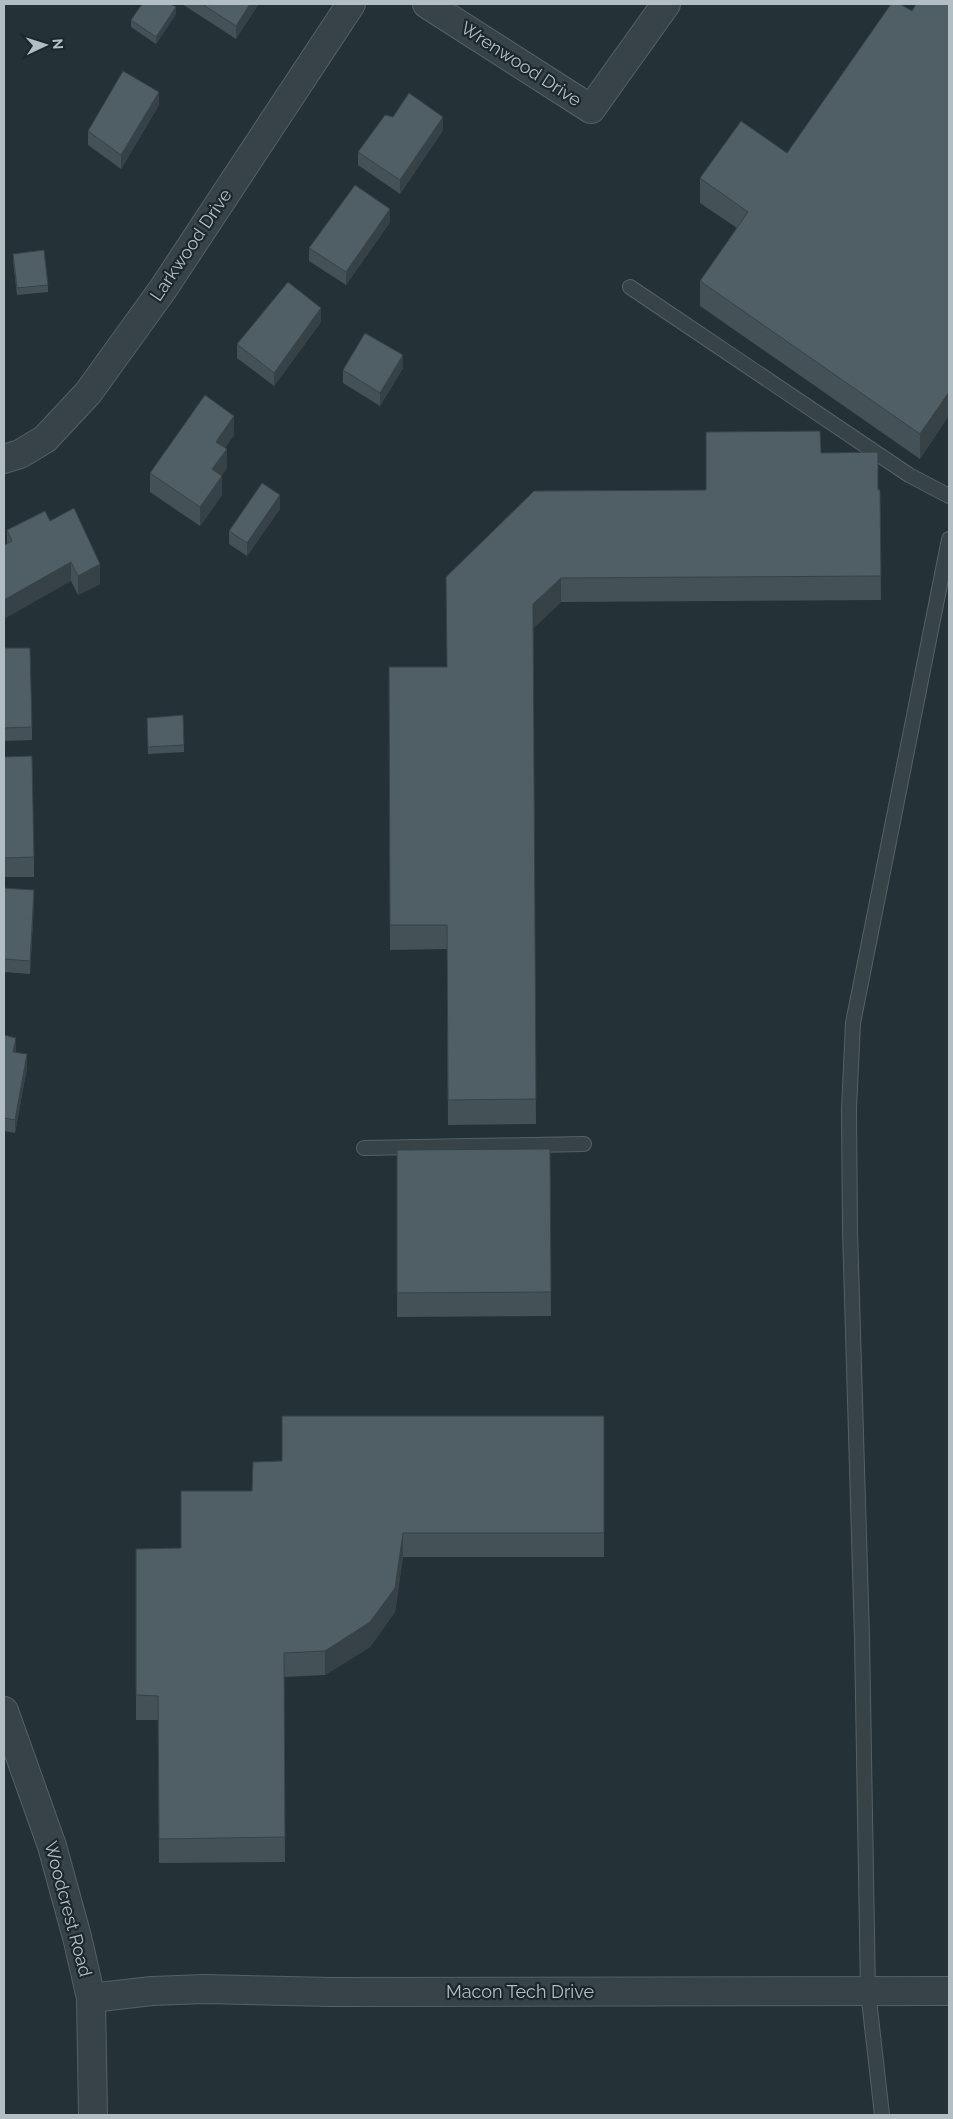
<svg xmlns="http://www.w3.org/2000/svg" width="953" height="2119" viewBox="0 0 953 2119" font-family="Raleway,sans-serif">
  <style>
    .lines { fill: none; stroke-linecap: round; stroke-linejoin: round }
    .lane-casing { stroke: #556165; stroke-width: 16 }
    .street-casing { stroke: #556165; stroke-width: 30 }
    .lane { stroke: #374347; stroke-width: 14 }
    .street { stroke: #374347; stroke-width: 28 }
    .wall { fill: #445257 }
    .shaded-wall { fill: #374247 }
    .building { fill: #4f5f65; stroke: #374247 }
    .labels { text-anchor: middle; stroke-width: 4.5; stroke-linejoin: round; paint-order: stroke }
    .street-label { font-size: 18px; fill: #b2bec3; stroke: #1c272c }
  </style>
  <rect width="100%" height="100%" fill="#243136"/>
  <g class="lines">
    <g class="lane-casing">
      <g id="lane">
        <polyline points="630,287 909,475 949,496"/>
        <polyline points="364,1148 584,1144"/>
        <polyline points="882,2115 868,1991 862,1638 850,1231 849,1109 853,1023 949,539"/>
      </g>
    </g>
    <g class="street-casing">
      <g id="street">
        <polyline points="427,4 591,109 666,4"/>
        <polyline points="4,459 20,454 45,439 88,393 163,289 351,4"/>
        <polyline points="4,1711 52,1846 77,1937 91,1998 93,2115"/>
        <polyline points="91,1998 152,1991 205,1989 332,1992 949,1991"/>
      </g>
    </g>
    <use href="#lane" class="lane"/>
    <use href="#street" class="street"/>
  </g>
  <g class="wall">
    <polygon points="182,4 258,4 258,5 236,39"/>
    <polygon points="949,4 920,459 700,306 700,281 737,228 700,203 700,178 787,153 912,11"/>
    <polygon points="176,14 156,44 131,27 131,20"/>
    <polygon points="159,105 121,169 88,145 88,131"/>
    <polygon points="443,130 400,194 358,165 358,152"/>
    <polygon points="390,222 346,285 309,261 309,248"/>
    <polygon points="13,254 48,285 48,292 17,295 13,261"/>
    <polygon points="321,322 274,386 237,358 237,344"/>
    <polygon points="403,368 380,406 343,383 343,370"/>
    <polygon points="234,435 225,448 227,468 221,476 222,495 200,526 150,492 150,473"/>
    <polygon points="821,453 880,490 881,600 561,602 533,628 536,1124 448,1125 447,949 390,950 389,691 447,667 446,577 706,490"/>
    <polygon points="280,509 247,556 229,544 229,531"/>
    <polygon points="50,521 100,584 78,595 71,581 7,543 7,530"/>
    <polygon points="4,648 32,727 32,740 4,741"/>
    <polygon points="147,725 184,745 184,752 148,754"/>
    <polygon points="4,757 34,857 34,877 4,877"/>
    <polygon points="4,888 34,903 30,974 4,972"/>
    <polygon points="4,1035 27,1068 15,1133 4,1131"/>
    <polygon points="550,1149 551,1316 397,1317 397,1150"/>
    <polygon points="604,1416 604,1557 403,1557 395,1612 370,1647 325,1675 284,1677 285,1862 159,1863 158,1720 136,1720 136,1549 181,1548 252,1491 282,1461"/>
  </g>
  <g class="shaded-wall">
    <polygon points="250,4 258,4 258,5 236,39 236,26"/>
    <polygon points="176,7 176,14 156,44 156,37"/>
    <polygon points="159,92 159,105 121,169 121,155"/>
    <polygon points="443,117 443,130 400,194 400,180"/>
    <polygon points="390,209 390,222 346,285 346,272"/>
    <polygon points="321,308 321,322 274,386 274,373"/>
    <polygon points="403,355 403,368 380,406 380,393"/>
    <polygon points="949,392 949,416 920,459 920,434"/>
    <polygon points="234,416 234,435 216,461 216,442"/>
    <polygon points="227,449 227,468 212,488 212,469"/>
    <polygon points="222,476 222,495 200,526 200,507"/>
    <polygon points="280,495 280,509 247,556 247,543"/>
    <polygon points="71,562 71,581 4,619 4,600"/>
    <polygon points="100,564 100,584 78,595 78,576"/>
    <polygon points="561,578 561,602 533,629 533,604"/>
    <polygon points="34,890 34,903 30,974 30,961"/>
    <polygon points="16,1038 16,1051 13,1065 13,1052"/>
    <polygon points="27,1054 27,1068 15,1133 15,1120"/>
    <polygon points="403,1533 403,1557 395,1612 370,1647 325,1675 325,1651"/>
  </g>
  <g class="building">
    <polygon points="142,4 170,4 176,7 156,37 131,20"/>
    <polygon points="202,4 250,4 236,26"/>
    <polygon points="891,4 900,4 912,11 916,4 949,4 949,392 920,434 700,281 748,212 700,178 741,121 787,153"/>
    <polygon points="123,71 159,92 121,155 88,131"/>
    <polygon points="409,93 443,117 400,180 358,152 385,115 393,117"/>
    <polygon points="355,185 390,209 346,272 309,248"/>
    <polygon points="44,250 48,285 17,288 13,254"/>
    <polygon points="288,282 321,308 274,373 237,344"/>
    <polygon points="365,333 403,355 380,393 343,370"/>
    <polygon points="205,395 234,416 216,442 227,449 212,469 222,476 200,507 150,473"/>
    <polygon points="820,431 821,453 878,452 878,490 880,490 881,576 561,578 533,604 536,1099 448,1100 447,925 390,925 389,667 447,667 446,577 534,491 706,490 706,432"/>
    <polygon points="262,483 280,495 247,543 229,531"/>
    <polygon points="74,508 100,564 78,576 71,562 4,600 4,545 12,541 7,530 45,511 50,521"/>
    <polygon points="4,648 30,648 32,727 4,728"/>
    <polygon points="183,715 184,745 148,747 147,718"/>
    <polygon points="32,756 34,857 4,858 4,757"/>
    <polygon points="4,888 34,890 30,961 4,959"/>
    <polygon points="4,1035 16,1038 13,1052 27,1054 15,1120 4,1118"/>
    <polygon points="550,1149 551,1292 397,1293 397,1150"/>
    <polygon points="282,1416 604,1416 604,1533 403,1533 395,1588 370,1622 325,1651 284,1653 285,1837 159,1839 158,1696 136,1695 136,1549 181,1548 181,1491 252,1491 253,1462 282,1461"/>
  </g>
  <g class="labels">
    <g class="street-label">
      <text transform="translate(521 64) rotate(33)" y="6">Wrenwood Drive</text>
      <text transform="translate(191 245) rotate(-56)" y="6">Larkwood Drive</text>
      <text transform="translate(68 1909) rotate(75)" y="6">Woodcrest Road</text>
      <text x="520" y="1998">Macon Tech Drive</text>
    </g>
  </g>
  <rect width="953" height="2119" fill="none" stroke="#b2bec3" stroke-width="10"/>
  <g transform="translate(45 45) rotate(86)" stroke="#1c272c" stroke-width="4" paint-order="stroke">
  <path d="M0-4L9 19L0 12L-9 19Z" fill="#b2bec3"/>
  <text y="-8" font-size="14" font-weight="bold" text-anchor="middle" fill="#b2bec3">N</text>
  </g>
</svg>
